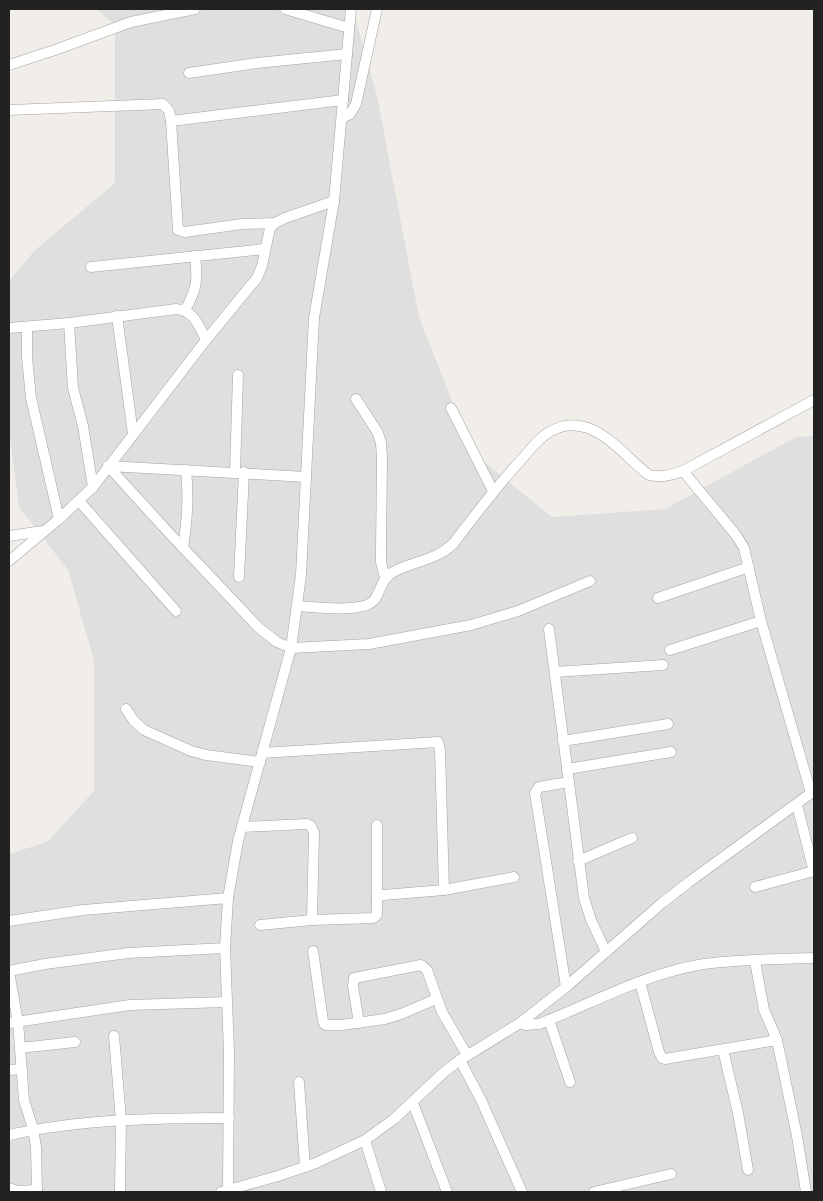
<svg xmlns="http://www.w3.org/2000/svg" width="823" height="1201" viewBox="0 0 823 1201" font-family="Lato,sans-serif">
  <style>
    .residential { fill: #e0dfdf }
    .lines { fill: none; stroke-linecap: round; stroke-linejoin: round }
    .minor-casing { stroke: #a3a3a3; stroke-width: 11 }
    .minor { stroke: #fff; stroke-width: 10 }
  </style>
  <rect width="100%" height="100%" fill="#f1eeea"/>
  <polygon class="residential" points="96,9 353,9 377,96 419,317 472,452 552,517 665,509 796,437 814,436 814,1192 9,1192 9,854 47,842 94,791 94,661 68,570 19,507 9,431 9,281 34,251 115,183 115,25"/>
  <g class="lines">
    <g class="minor-casing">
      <g id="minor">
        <polyline points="285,9 349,28"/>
        <polyline points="9,65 55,50 131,22 195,9"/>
        <polyline points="189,73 257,63 347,54"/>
        <polyline points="9,110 163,104 169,111 171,121 178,230 185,232 242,224 275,223"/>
        <polyline points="342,118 350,114 356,104 377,9"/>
        <polyline points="171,121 343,100"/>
        <polyline points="91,267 265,249"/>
        <path d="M185,310C197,289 198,280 195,256"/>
        <polyline points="117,316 133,434"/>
        <polyline points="69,323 73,388 83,426 93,487"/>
        <polyline points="27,327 27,357 31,398 59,519"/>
        <path d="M9,328L69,323L176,309C195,311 198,325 206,340"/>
        <polyline points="356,399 378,433 381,443 382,459 381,550 381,562 385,578"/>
        <polyline points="451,408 493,491"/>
        <polyline points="108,466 170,534 259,628 277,642 291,648 369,644 471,625 518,611 590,581"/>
        <polyline points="108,466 306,477"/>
        <polyline points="683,471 736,535 744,548 761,621 811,793"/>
        <polyline points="235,472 238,375"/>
        <polyline points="79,501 176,611"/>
        <polyline points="9,536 43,531"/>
        <path d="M183,548C187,520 189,498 186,470"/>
        <polyline points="9,561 59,519 93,487 206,340 247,290 257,278 262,266 270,228 275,223 285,218 334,201"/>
        <polyline points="239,577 244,472"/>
        <polyline points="658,598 749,567"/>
        <path d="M298,606C315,607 365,614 375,599C382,588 382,577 395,571C415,561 436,560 453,544C475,515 496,487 521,460C531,449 542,433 558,428C567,424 579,425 588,428C612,437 629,460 649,475C661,478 670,475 683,471L814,400"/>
        <polyline points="549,629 584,898 591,920 606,952"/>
        <polyline points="670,650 761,621"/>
        <polyline points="555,672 663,665"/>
        <polyline points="126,709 134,721 144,730 191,751 206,755 260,762"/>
        <polyline points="563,741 668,724"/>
        <polyline points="262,753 438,742 440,750 444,890"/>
        <polyline points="567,769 671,752"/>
        <polyline points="797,805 814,872"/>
        <polyline points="242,827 307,824 311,826 314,833 312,920"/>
        <polyline points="578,861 632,838"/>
        <polyline points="755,887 814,871"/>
        <polyline points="377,897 377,825"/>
        <polyline points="9,921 83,910 228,898"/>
        <polyline points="260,925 312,920 373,918 377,915 377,897 383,895 444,890 514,877"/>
        <polyline points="313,951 323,1021 325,1025 342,1025 385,1019 401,1014 436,999"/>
        <polyline points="755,961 764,1010 777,1040 797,1136 806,1192"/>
        <polyline points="9,971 45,964 128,953 225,948"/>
        <polyline points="9,972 18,1022 24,1100 33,1129 36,1147 37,1192"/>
        <polyline points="640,982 659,1052 662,1058 665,1059 777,1040"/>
        <polyline points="566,987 535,793 539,787 569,782"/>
        <polyline points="549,1020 570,1082"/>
        <polyline points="9,1023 130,1005 226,1002"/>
        <polyline points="359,1023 353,986 354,978 421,965 427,970 442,1012 467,1055"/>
        <path d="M520,1023L526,1025L539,1024C593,1003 646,973 704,964C740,959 778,959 814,958"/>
        <polyline points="114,1036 121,1120 120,1192"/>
        <polyline points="20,1048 75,1042"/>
        <polyline points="723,1050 738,1113 748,1170"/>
        <polyline points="460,1060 481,1100 522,1192"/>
        <polyline points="9,1070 22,1069"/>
        <polyline points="299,1082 305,1167"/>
        <polyline points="413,1103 447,1192"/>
        <path d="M9,1135C81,1119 156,1118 229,1118"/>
        <polyline points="365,1140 381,1192"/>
        <polyline points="9,1188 18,1191 37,1190"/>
        <polyline points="228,1189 229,1052 225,948 228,898 238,841 291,648 301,575 314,318 334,201 351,9"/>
        <polyline points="221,1192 278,1176 316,1163 365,1140 394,1119 443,1073 460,1060 520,1023 566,987 662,903 689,882 814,791"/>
        <polyline points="594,1192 671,1174"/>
      </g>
    </g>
    <use href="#minor" class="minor"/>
  </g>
  <rect width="823" height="1201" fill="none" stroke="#222222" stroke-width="20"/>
</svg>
